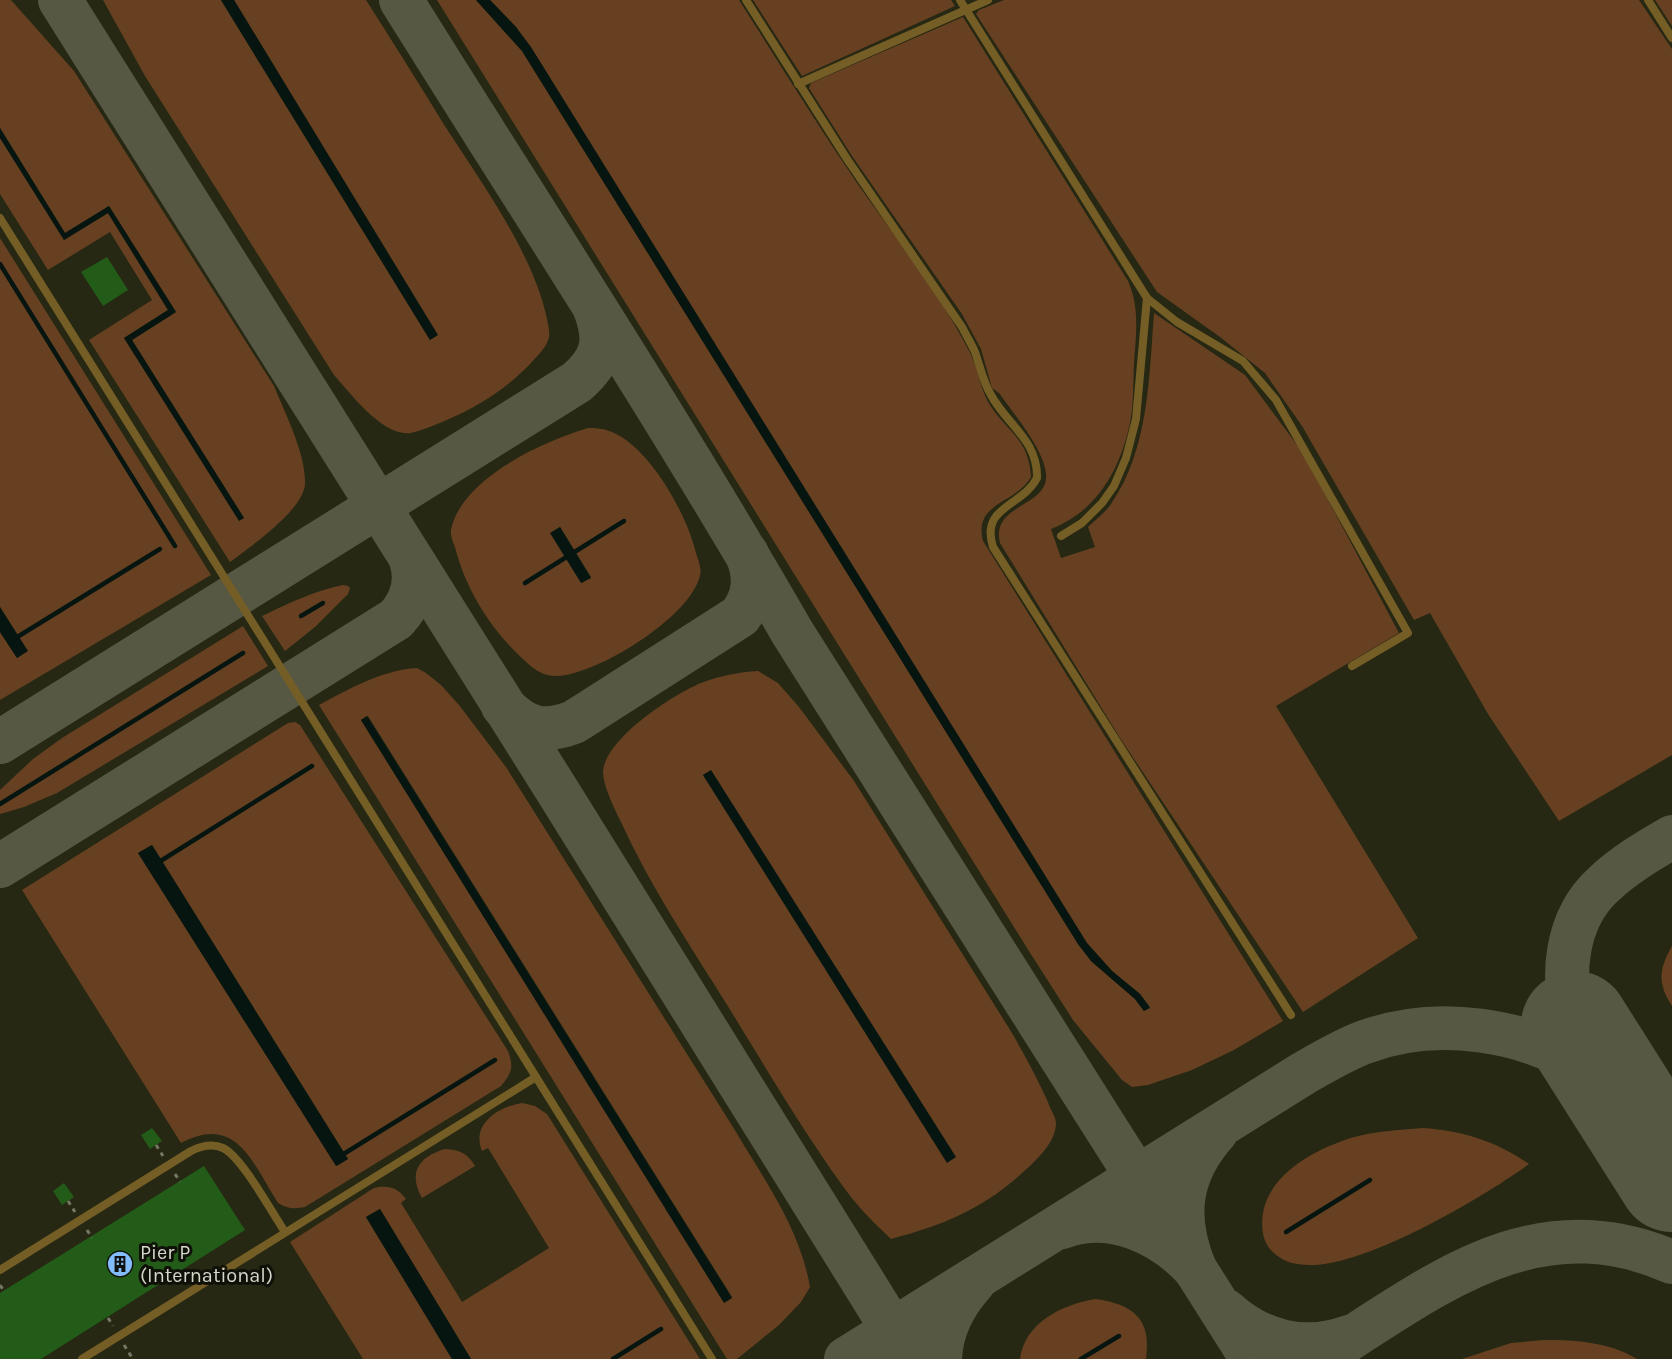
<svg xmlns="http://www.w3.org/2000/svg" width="1672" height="1359" viewBox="0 0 1672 1359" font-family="Karla,sans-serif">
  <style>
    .green { fill: #664021; fill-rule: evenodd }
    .water { fill: #071510 }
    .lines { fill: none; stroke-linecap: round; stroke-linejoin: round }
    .stream { stroke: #071510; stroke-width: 4.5 }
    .taxiway { stroke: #565844; stroke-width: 44 }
    .runway { stroke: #565844; stroke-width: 108 }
    .building { fill: #235b18 }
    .path { stroke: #757765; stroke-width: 3; stroke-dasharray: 4.5 4.5; stroke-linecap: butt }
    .lane { stroke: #755d26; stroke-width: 8 }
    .labels { text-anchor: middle; stroke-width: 6; stroke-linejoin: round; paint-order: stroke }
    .poi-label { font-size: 20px; fill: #d5d7ca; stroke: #0f1007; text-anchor: start }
  </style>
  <rect width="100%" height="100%" fill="#262813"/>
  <g class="green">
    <path d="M0,0H11L74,71L274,386C285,413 306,454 305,483C305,509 250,547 230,562L89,340L152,300L110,232L48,270L0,194V138L64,240L108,213L168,310L124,338L239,520L244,518L132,340L176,312L109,206L65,233L0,128Z"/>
    <path d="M103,0H221L430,340L437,335L234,0H366C392,41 418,82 443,123C480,181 533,252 547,319C548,325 550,331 549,337C547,347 538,355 531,363C507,388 481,405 449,419C437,424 424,430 411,433C383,437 351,394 334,375L145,76Z"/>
    <path d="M437,0H476L522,51L1078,944L1091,961L1135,999L1144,1011L1150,1007L1140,994L1112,971L1085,941L516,27L490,0H739C778,61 816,123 857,183C895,237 938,290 968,349C977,364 979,383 987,400C1003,430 1029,436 1031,477C1016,504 973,502 983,541L1283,1021L1234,1050L1192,1070L1148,1085L1132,1087L1122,1080L1073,1020L1027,948Z"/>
    <polygon points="753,0 951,0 955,6 802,76"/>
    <polygon points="1004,0 1639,0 1672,49 1672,755 1559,821 1488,714 1430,613 1414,620 1302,426 1265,373 1220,337 1157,292 976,14 979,10"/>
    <polygon points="1655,0 1672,0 1672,26"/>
    <path d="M963,17L1128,281C1140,308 1136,335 1134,363C1133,382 1134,404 1130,423C1120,470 1097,511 1051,529L1061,558L1095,547L1088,527C1095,520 1105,513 1111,504C1149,449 1149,377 1154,313L1245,375L1303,453L1399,633L1276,706L1418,938L1303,1012L1120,738L1000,543C990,503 1050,508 1046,473C1043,448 1014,414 999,393L992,388L981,349L962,314L852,156L809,88L811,83Z"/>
    <polygon points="0,238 211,575 0,700 0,632 17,658 27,651 0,607"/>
    <path d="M588,428C599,428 608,429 618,435C653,454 687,515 696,553C698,560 702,569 700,575C692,616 597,675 557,676C543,676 535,670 525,661C492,631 466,591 455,547C453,542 450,535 451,530C461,479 543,441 588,428ZM560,527L591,577L582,583L551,533Z"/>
    <path d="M343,585L348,586L350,588L348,594L315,627L285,651L262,616C289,603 314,591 343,585Z"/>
    <polygon points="243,626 268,666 57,793 24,807 0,814 0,790 33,759 62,738"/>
    <path d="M417,668L426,673L441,685L459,705L506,767L733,1127C763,1178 800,1228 810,1287L801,1302L779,1325L737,1359H727L319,705C349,689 382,670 417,668ZM368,716L732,1297L725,1302L361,720Z"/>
    <path d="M758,671L778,683L799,707L854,781L1012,1033C1025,1056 1037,1078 1048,1102C1050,1109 1056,1117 1056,1123C1056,1138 1044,1152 1034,1162C989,1206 951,1223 891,1239C873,1222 856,1205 842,1185C801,1128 766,1068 729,1008C691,947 650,886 620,820C614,808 603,785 603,772C605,739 672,695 701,683C719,676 739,672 758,671ZM711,771L955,1157V1158L703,775Z"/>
    <path d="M295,722L300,725L508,1051C514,1068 512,1072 501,1086L305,1207C294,1209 288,1209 278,1203C253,1164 237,1113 181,1143L22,890L288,723ZM152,845L348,1159L337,1166L138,853Z"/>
    <path d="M1672,946V1006C1657,983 1659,969 1672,946Z"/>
    <path d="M522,1103L535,1106L547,1114L700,1359H471L380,1209L366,1217L452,1359H363L290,1242L374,1188C388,1185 397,1187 406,1199L401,1203L462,1302L549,1248L488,1148L482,1151C471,1124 498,1107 522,1103Z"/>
    <path d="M1423,1128C1463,1131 1496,1141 1529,1164C1482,1198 1353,1275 1298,1264C1282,1262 1265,1250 1263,1233C1255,1182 1309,1151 1351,1138C1374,1131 1399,1130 1423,1128Z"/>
    <path d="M445,1149C460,1150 467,1153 475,1166L422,1198C408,1173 418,1157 445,1149Z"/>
    <path d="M1095,1299C1133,1304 1152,1319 1146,1359H1083L1081,1357L1077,1359H1020C1025,1322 1062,1305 1095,1299Z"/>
    <path d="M1544,1340C1576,1340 1609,1342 1637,1359H1462L1511,1343Z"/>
  </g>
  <g class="water">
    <polygon points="221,0 234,0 438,335 430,340"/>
    <polygon points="476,0 490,0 516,27 531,47 1087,943 1112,971 1140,994 1150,1008 1144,1011 1135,999 1091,961 1078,944 522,51"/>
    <polygon points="0,128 65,233 109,206 176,312 132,340 244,518 239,521 124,338 168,310 108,213 64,240 0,138"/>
    <polygon points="560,527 591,578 581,583 550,533"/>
    <polygon points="0,607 28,651 17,658 0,632"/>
    <polygon points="367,716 732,1298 724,1303 361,720"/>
    <polygon points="711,770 956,1157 947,1163 703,775"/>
    <polygon points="152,845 348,1159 336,1166 138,853"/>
    <polygon points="380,1209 471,1359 452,1359 366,1217"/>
  </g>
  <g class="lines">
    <g class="stream">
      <polyline points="0,264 175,546"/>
      <polyline points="525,583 624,521"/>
      <polyline points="301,616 323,603"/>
      <polyline points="14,639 160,549"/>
      <polyline points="0,804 243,653"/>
      <polyline points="159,862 312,766"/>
      <polyline points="342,1155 495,1060"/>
      <polyline points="1286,1232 1370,1180"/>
      <polyline points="613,1359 661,1329"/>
      <polyline points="1081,1359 1119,1336"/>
    </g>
    <g class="taxiway">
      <polyline points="60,0 555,787 911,1359"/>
      <path d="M401,0C532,210 668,417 792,632L1252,1359"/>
      <path d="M503,706C526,729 543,734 574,722L740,616C755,596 756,577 747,554"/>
      <path d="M0,742L577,382C603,359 607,341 595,309"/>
      <path d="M0,866L396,619C412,602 418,582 411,560"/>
      <path d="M1575,1025C1560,978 1565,919 1604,884C1624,865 1648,851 1672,837"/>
      <path d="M1062,1227C1111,1209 1162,1233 1195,1269C1174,1218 1178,1175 1216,1132"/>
      <path d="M1226,1311C1260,1342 1305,1353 1349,1337"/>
      <path d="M846,1359L1304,1073C1323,1062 1342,1051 1362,1043C1435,1015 1527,1028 1591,1072C1601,1079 1611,1087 1620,1095"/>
      <path d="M940,1359C941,1330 955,1303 974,1282"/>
      <path d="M1318,1359C1431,1289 1532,1201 1672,1262"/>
    </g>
    <polyline class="runway" points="1575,1025 1672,1178"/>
  </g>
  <g class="building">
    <polygon points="107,257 128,290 103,306 81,272"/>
    <polygon points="152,1128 162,1141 150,1149 141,1135"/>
    <polygon points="204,1166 245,1230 41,1359 0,1359 0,1293"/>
    <polygon points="64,1183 74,1197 62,1205 53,1191"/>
  </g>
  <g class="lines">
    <g class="path">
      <polyline points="156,1145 163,1156"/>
      <polyline points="175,1174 180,1182"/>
      <polyline points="68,1201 75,1212"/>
      <polyline points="87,1230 92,1238"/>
      <polyline points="0,1285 4,1291"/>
      <polyline points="108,1318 113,1326"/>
      <polyline points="124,1345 133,1359"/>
    </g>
    <g class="lane">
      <path d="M746,0L847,159L962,327C966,335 971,343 975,352C980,366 983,382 991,395C1007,425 1038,440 1037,478C1022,507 980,506 993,547L1291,1015"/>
      <polyline points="960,0 1147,298 1136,419 1126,458 1114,486 1102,503 1082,523 1061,536"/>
      <polyline points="1648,0 1672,38"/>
      <polyline points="798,84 988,0"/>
      <polyline points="0,218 712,1359"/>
      <polyline points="1147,298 1177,322 1243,361 1276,400 1408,633 1352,666"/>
      <path d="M0,1270L191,1151C201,1146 212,1143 223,1148C242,1157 272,1213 285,1232"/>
      <polyline points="82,1359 536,1077"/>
    </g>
  </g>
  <defs>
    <g id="building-disc" transform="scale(1.35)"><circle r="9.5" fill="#82bcfa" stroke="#0f1007"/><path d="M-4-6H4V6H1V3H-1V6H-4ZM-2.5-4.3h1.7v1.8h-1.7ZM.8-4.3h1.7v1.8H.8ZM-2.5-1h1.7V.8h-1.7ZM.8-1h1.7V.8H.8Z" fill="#111"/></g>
  </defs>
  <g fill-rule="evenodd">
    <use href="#building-disc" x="120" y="1264"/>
  </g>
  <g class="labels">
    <g class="poi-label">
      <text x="140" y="1259">Pier P<tspan x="140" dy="23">(International)</tspan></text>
    </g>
  </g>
</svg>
